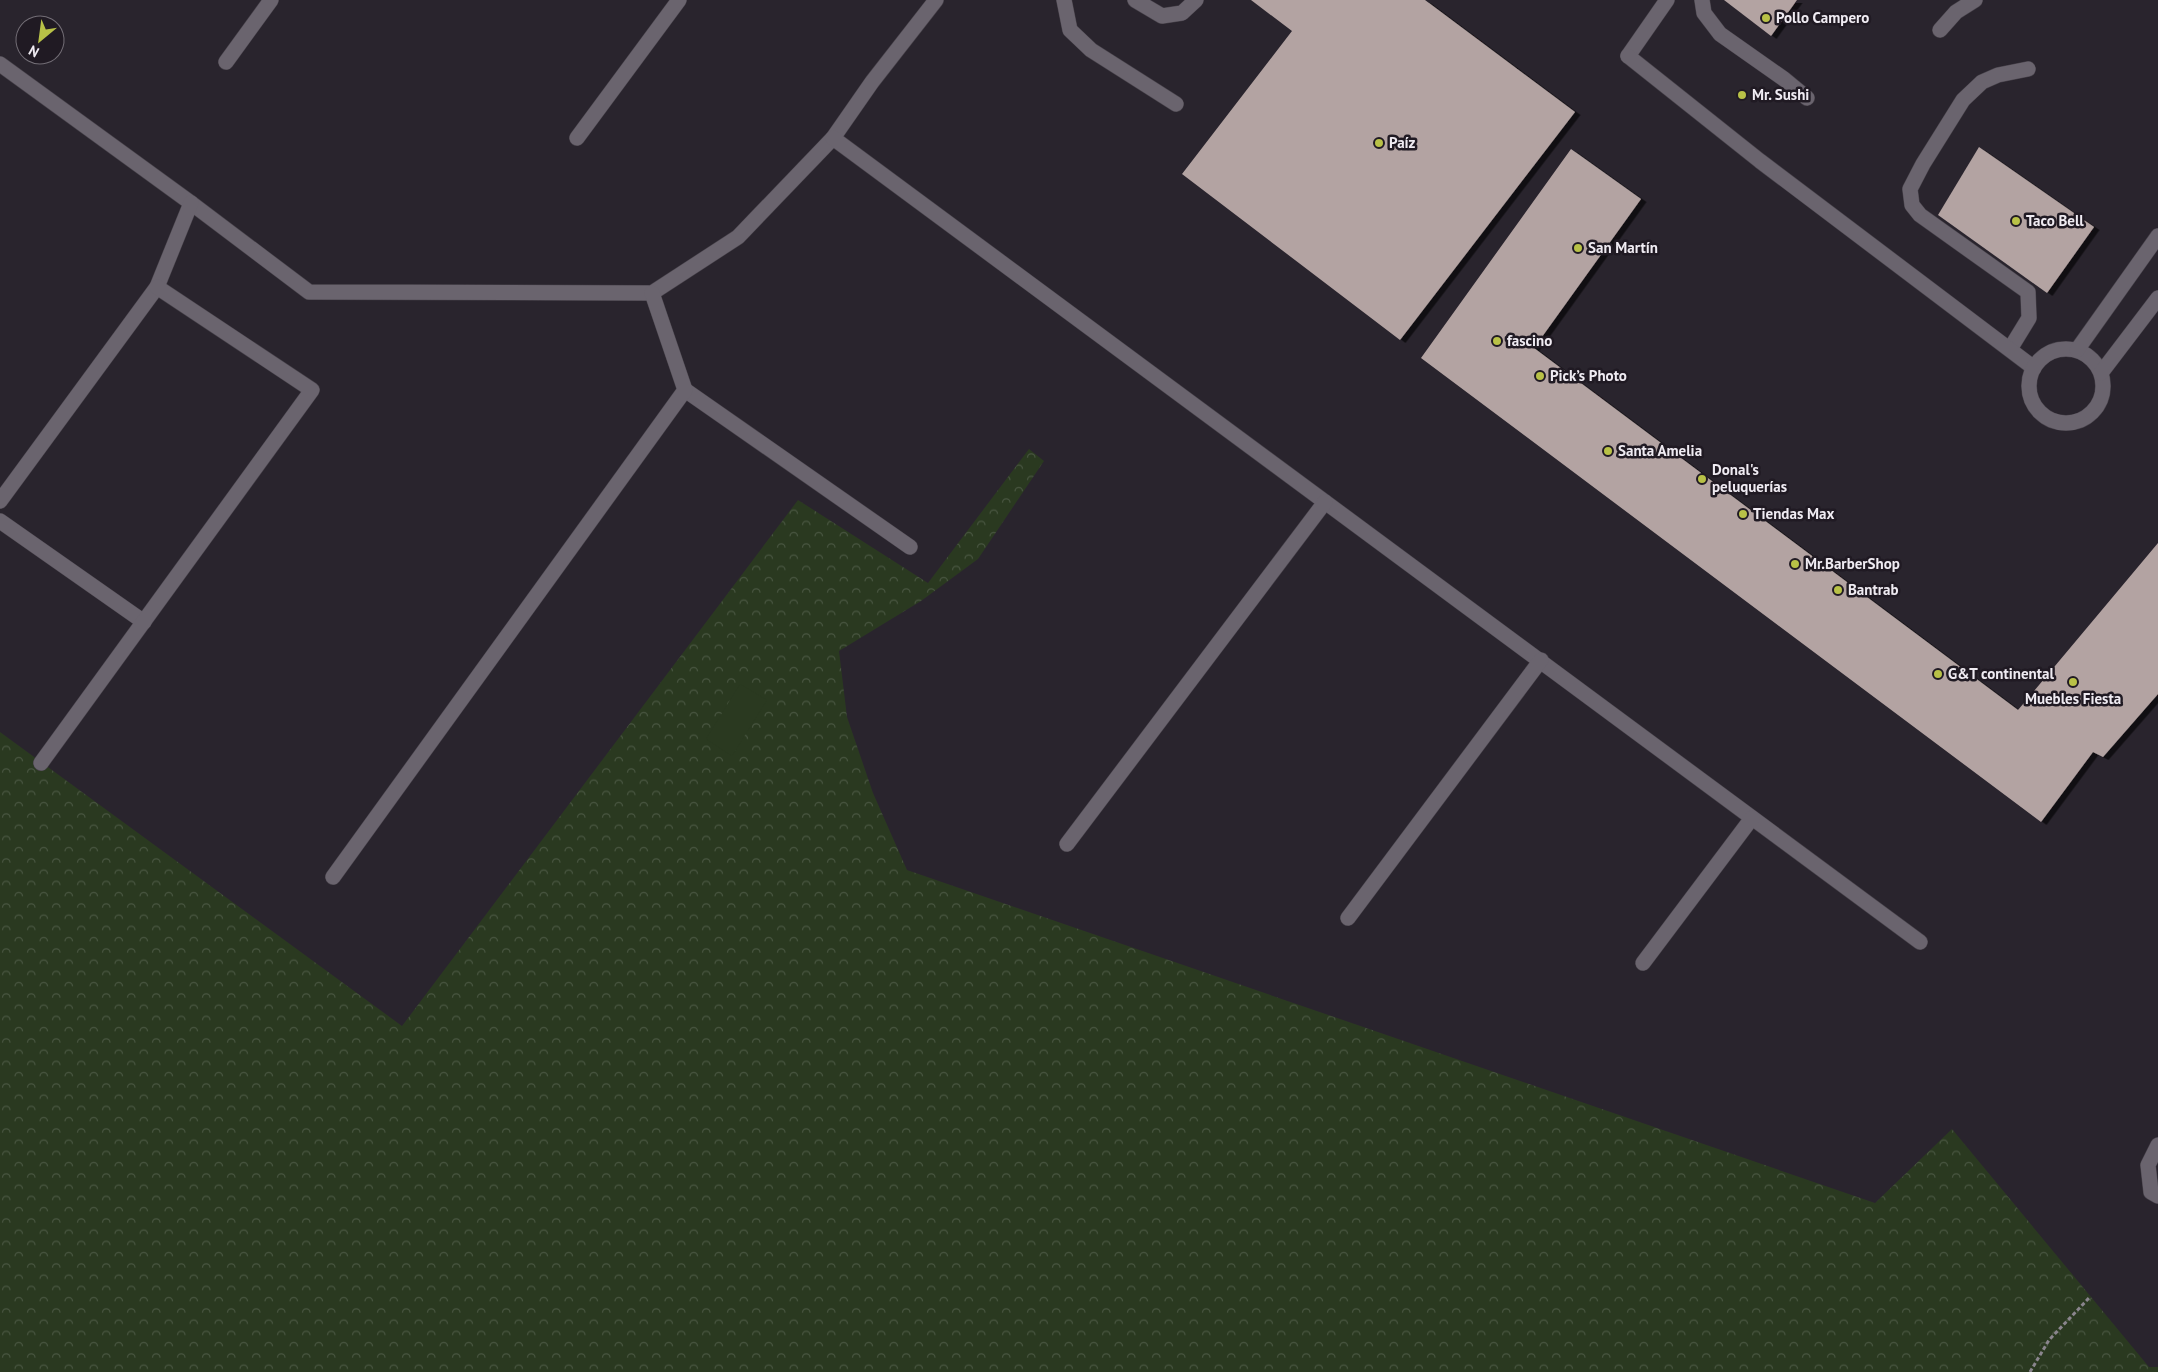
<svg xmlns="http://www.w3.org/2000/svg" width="2158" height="1372" viewBox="0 0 2158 1372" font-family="'PT Sans',sans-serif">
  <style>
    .forest { fill: url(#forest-crowns) }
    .pitch { fill: #2a3920 }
    .building { fill: #b3a3a2; filter: url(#shadow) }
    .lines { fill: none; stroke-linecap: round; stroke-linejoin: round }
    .service-casing { stroke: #47424a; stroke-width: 16 }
    .minor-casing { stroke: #47424a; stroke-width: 16 }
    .path { stroke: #8a858d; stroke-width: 3; stroke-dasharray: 4 2.5; stroke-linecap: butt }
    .service { stroke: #6a646e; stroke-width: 15 }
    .minor { stroke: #6a646e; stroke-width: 15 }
    .poi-dot { fill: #b8c147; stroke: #201a23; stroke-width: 2 }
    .labels { text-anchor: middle; stroke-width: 5; stroke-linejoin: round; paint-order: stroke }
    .poi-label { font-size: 15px; font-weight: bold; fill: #efebf2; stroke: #201a23; text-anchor: start }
  </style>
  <defs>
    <pattern id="forest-crowns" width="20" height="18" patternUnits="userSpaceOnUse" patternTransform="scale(1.25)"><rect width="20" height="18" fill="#2a3920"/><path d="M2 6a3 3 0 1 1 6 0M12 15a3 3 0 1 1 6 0" fill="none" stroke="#495641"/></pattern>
    <filter id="shadow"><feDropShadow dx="5.5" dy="3" stdDeviation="0" flood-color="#0009"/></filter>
  </defs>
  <rect width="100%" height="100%" fill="#29242d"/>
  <polygon class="forest" points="1029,449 1044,461 978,559 921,601 839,651 847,717 873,793 907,870 1875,1203 1952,1129 2149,1367 2158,1367 2158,1372 0,1372 0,732 402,1026 798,500 928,583"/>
  <polygon class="pitch" points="740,684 767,700 732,756 706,739"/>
  <g class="building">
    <polygon points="1251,0 1425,0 1575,112 1400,340 1182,174 1292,31"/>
    <polygon points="1724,0 1797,0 1771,36"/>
    <polygon points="1979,147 2094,227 2047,293 1938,215"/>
    <polygon points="1571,149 1641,199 1534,348 2018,710 2158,543 2158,694 2103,757 2093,752 2041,822 1421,358"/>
  </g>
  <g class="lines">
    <g class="service-casing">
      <g id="service">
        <polyline points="1064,0 1070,30 1091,50 1176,104"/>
        <polyline points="1135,0 1162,16 1182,13 1196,0"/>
        <polyline points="1702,0 1704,13 1720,34 1784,79 1807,98"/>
        <polyline points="1940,30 1956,12 1975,0"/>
        <polyline points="1628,56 1667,0"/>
        <polyline points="2010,349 2029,318 2028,292 1920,215 1912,205 1910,189 1923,164 1963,100 1982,82 1998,75 2028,69"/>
      </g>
    </g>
    <g class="minor-casing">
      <g id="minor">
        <polyline points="1628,56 1760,161 2034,368"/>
        <polyline points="226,62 271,0"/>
        <polyline points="0,64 191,203 309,292 652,293 738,237 833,138 872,82 936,0"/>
        <polyline points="577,138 679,0"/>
        <polyline points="833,138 1920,942"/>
        <circle cx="2066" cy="386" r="37"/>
        <polyline points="2077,350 2158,236"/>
        <polyline points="2101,373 2158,298"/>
        <polyline points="685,390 910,547"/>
        <polyline points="0,501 157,287 191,203"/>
        <polyline points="0,521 144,622"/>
        <polyline points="41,763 312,390 157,287"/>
        <polyline points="1067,844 1325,502"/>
        <polyline points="333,877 685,390 652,293"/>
        <polyline points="1348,918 1541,660"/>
        <polyline points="1643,963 1752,818"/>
        <polyline points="2158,1145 2148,1165 2151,1192 2158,1196"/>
      </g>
    </g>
    <polyline class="path" points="2030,1372 2049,1340 2089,1298"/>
    <use href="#service" class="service"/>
    <use href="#minor" class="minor"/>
  </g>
  <g class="poi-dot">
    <circle cx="1766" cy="18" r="5"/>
    <circle cx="1742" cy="95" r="5"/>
    <circle cx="1379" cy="143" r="5"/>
    <circle cx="2016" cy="221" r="5"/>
    <circle cx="1578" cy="248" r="5"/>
    <circle cx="1497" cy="341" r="5"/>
    <circle cx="1540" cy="376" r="5"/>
    <circle cx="1608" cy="451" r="5"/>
    <circle cx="1702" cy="479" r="5"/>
    <circle cx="1743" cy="514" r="5"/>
    <circle cx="1795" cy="564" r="5"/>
    <circle cx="1838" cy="590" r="5"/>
    <circle cx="1938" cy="674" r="5"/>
    <circle cx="2073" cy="682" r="5"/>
  </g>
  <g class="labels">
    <g class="poi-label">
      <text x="1776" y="23">Pollo Campero</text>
      <text x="1752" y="100">Mr. Sushi</text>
      <text x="1389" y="148">Paíz</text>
      <text x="2026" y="226">Taco Bell</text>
      <text x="1588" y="253">San Martín</text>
      <text x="1507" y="346">fascino</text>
      <text x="1550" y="381">Pick’s Photo</text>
      <text x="1618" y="456">Santa Amelia</text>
      <text x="1712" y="475">Donal's<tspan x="1712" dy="17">peluquerías</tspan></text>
      <text x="1753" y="519">Tiendas Max</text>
      <text x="1805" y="569">Mr.BarberShop</text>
      <text x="1848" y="595">Bantrab</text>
      <text x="1948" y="679">G&amp;T continental</text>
      <text x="2073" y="704" text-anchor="middle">Muebles Fiesta</text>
    </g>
  </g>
  <g transform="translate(40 40) rotate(209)"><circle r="24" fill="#201a23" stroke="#736e76"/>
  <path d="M0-4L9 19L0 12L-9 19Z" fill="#b8c147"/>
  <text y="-8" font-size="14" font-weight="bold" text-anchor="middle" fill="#efebf2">N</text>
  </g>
</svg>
